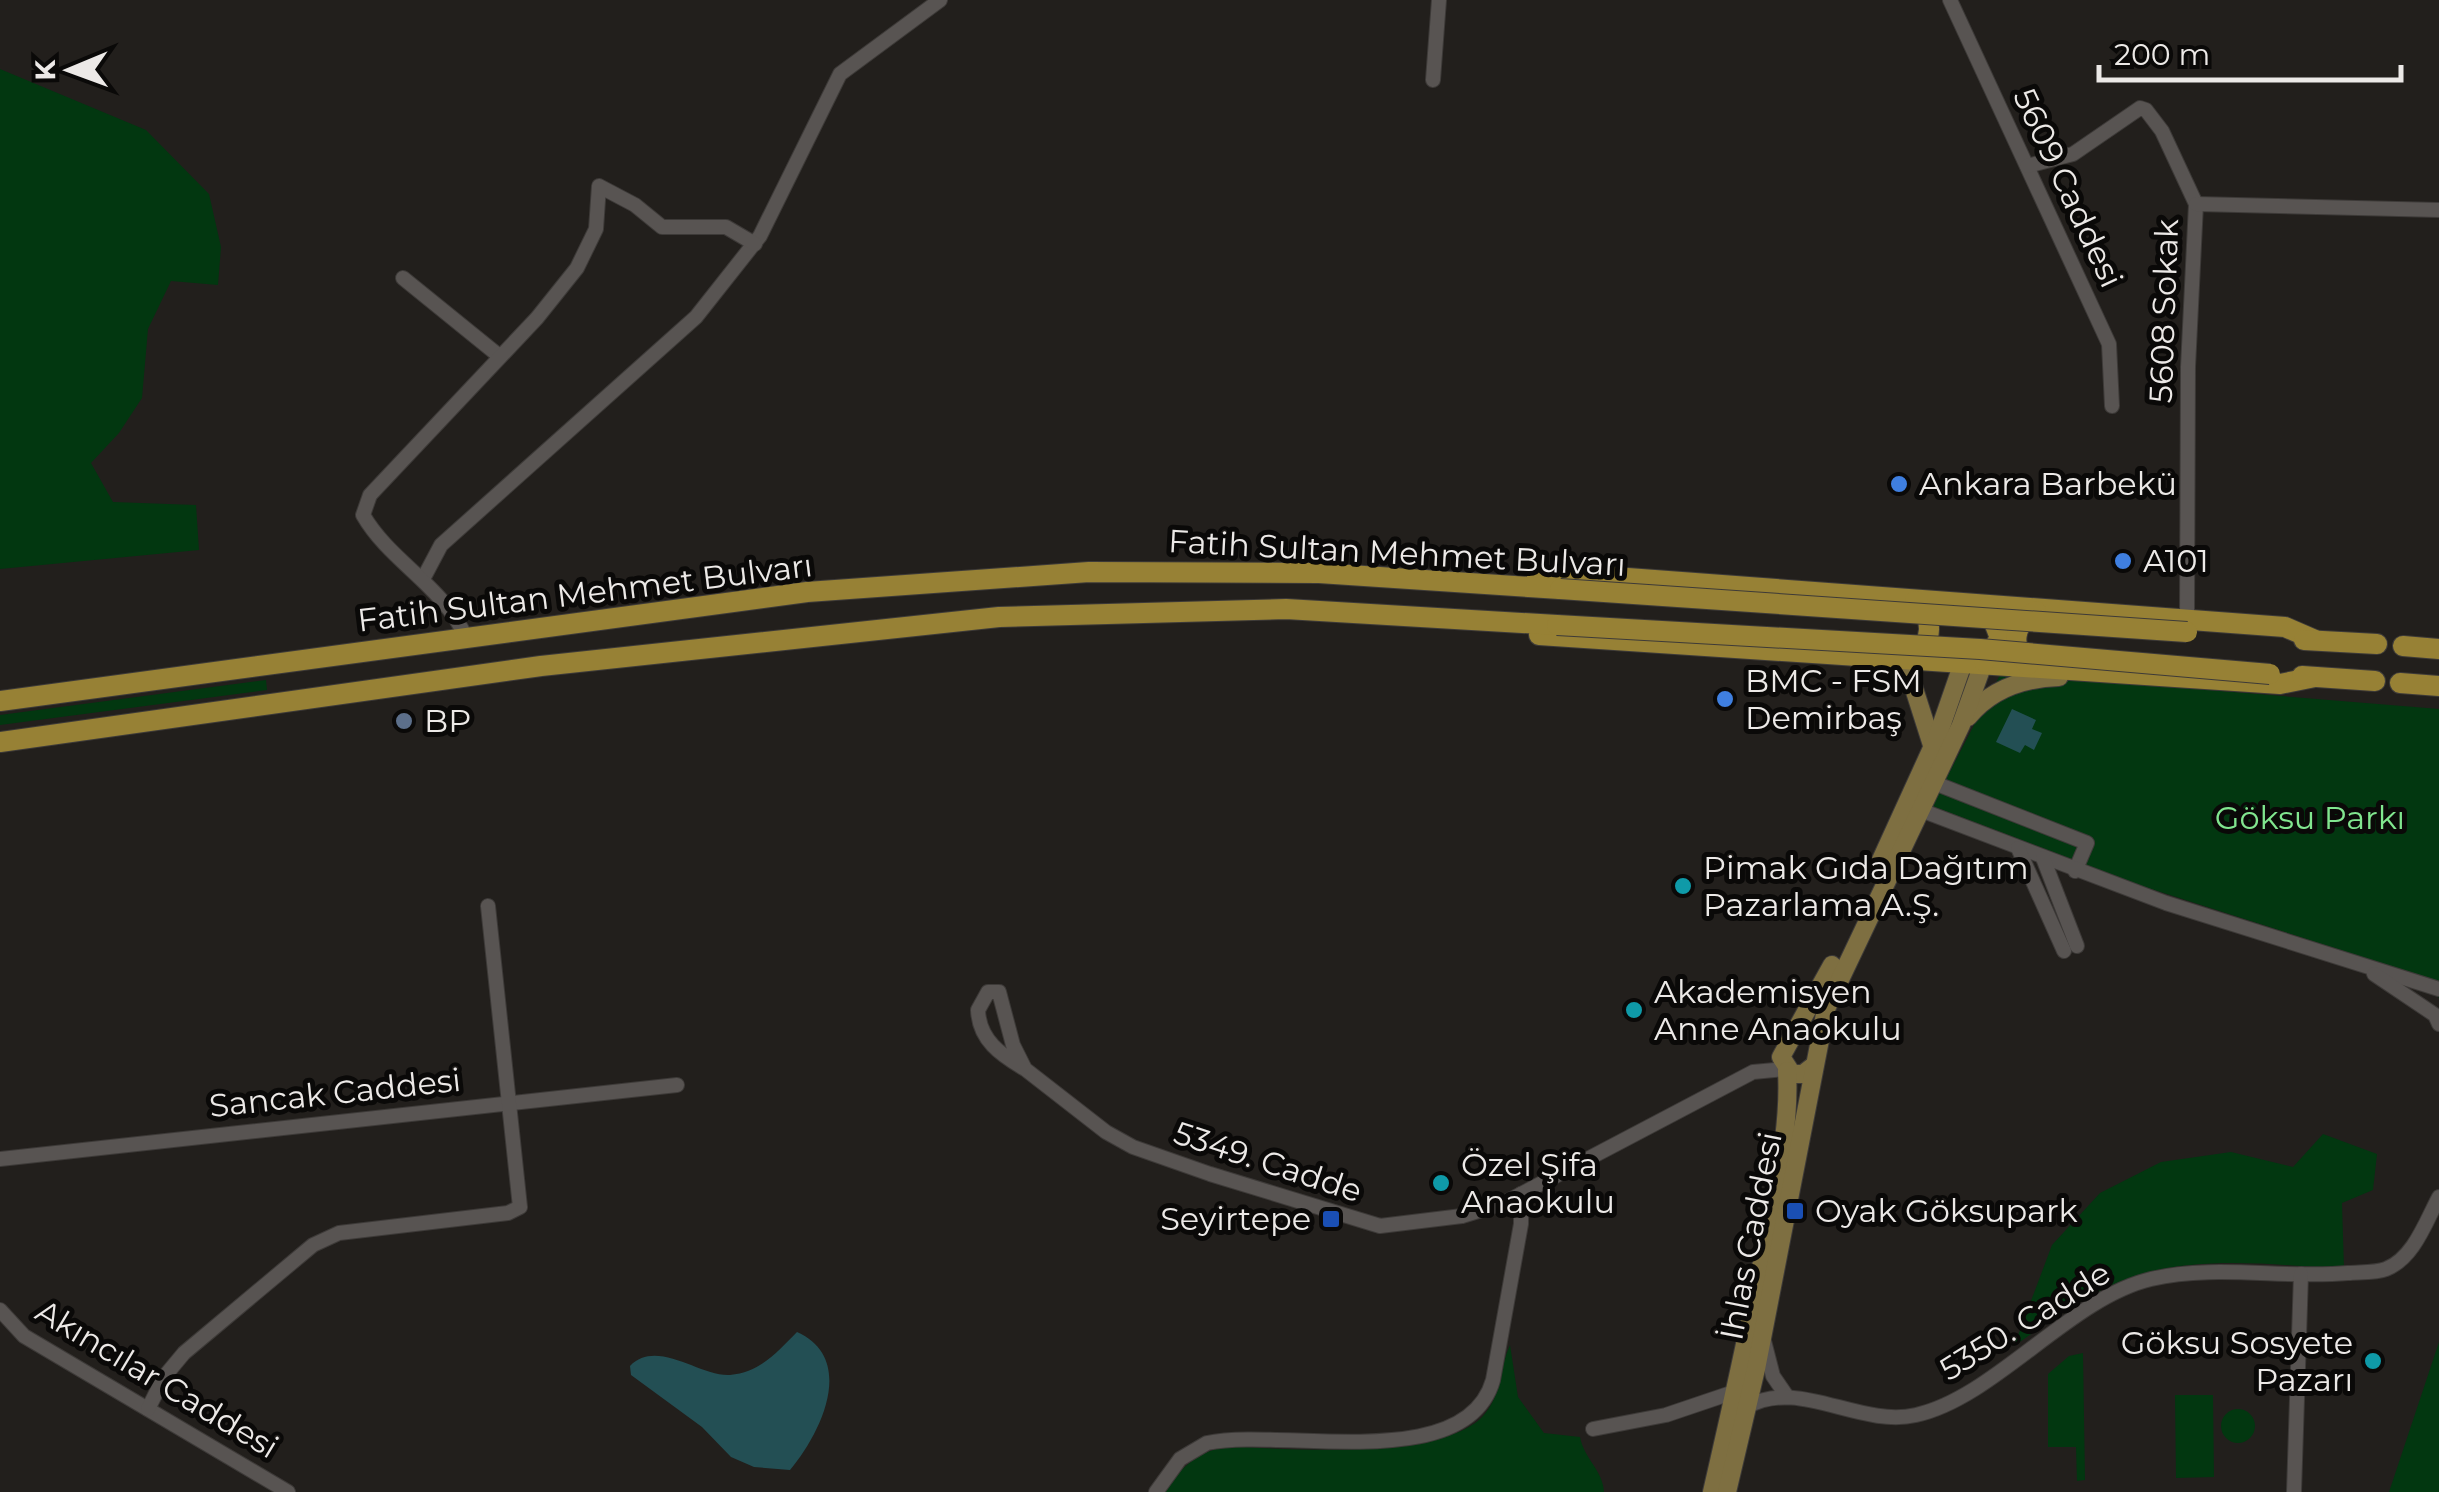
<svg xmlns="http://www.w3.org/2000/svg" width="2439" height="1492" viewBox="0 0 2439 1492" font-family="Montserrat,sans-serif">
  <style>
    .green { fill: #023710 }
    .water { fill: #234f54 }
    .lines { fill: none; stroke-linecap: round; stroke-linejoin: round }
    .minor-casing { stroke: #3d3a38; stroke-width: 16 }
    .major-casing { stroke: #3d3a38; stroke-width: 20 }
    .highway-casing { stroke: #3d3a38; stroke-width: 22 }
    .minor { stroke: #585452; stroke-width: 14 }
    .major { stroke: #7e6f41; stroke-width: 18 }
    .highway { stroke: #978135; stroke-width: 20 }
    .highway-bridge-casing { stroke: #3d3a38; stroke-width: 22; stroke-linecap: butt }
    .highway-bridge { stroke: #978135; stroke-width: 20 }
    .shop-dot { fill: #3f7fe0; stroke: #0a0908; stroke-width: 4 }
    .service-dot { fill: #5c6f8a; stroke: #0a0908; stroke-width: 4 }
    .culture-dot { fill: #0f9aa8; stroke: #0a0908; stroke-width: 4 }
    .transit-dot { fill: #1a4fb4; stroke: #0a0908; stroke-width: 4 }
    .labels { text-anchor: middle; stroke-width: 10; stroke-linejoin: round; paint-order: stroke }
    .street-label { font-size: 32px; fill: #ece9e7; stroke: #0a0908 }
    .poi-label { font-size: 32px; fill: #ece9e7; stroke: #0a0908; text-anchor: start }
    .park-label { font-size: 32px; fill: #81e68f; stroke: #0a0908 }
  </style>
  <rect width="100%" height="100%" fill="#221f1c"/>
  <g class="green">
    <polygon points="0,69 146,130 209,194 221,247 218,285 171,281 148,329 142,398 119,433 91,463 113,502 196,505 199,550 0,569"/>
    <polygon points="2001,673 2439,709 2439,998 2409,972 2142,886 1932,806"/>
    <polygon points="266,680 267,690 0,725 0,715"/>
    <path d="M2323,1134L2377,1154L2373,1190L2342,1203L2344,1269C2275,1265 2194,1254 2127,1279C2086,1294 2050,1321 2014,1346L2052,1245L2100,1193L2161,1162L2231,1152L2293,1167Z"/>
    <polygon points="2439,1342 2439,1492 2389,1492"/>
    <path d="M1510,1345L1518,1397L1544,1433L1580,1437C1584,1459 1603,1470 1604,1492H1164C1183,1466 1196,1452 1229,1446C1286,1450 1443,1460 1483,1416C1502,1395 1499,1369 1510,1345Z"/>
    <polygon points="2083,1353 2085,1480 2077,1481 2076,1447 2048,1447 2048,1374 2069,1356"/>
    <polygon points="2175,1395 2213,1395 2214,1477 2176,1478"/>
    <circle cx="2238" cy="1426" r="17"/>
  </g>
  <g class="water">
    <polygon points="2012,709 2036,720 2032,729 2042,733 2034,750 2025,745 2020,753 1996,742"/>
    <path d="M797,1332C857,1359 821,1433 790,1470L754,1467L731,1457L702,1427L631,1375L630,1366C657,1338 700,1377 730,1375C761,1372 777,1352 797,1332Z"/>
  </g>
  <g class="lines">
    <g class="minor-casing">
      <g id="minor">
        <polyline points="1950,0 2109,344 2112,406"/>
        <polyline points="1433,80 1439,0"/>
        <polyline points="2027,166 2073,154 2140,108 2146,110 2162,131 2196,204 2188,367 2187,621"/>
        <polyline points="2196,204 2439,210"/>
        <polyline points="403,278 498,355"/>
        <polyline points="423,579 441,545 696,317 760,236 840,74 940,0"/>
        <path d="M466,638C444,586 390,562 363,515L370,495L537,318L577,268L596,229L599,186L635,205L662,227H726L755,244"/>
        <polyline points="1932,782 2087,843 2075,871"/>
        <polyline points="1918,809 2166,903 2439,989"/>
        <polyline points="2018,848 2064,951"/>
        <polyline points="2043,858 2077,946"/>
        <polyline points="2374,974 2435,1015 2439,1024"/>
        <path d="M1025,1069C1001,1055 979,1040 978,1010L988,992H999L1013,1045L1025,1069L1106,1132L1133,1147L1210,1174L1380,1226L1462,1216L1504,1203L1753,1072L1785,1069"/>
        <polyline points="0,1159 677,1085"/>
        <polyline points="0,1310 24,1336 288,1492"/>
        <polyline points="1764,1341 1773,1376 1786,1395"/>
        <path d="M1747,1407C1798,1377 1859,1428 1916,1415C1994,1398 2070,1298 2151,1279C2215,1264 2284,1279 2348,1273C2359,1272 2376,1273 2386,1269C2414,1258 2426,1221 2439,1197"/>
        <polyline points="148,1409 164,1377 184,1353 313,1245 339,1233 508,1213 520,1207 488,906"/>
        <polyline points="1593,1429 1666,1415 1737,1391"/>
        <path d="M1156,1492L1180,1459L1207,1443C1281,1427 1466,1476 1493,1380L1521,1224V1194"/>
        <polyline points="2294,1492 2301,1274"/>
      </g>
    </g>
    <g class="major-casing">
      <g id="major">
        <polyline points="1892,658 1910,676 1932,745"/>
        <path d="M1968,717C1991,689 2024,678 2059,677"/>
        <polyline points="1881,860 1938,735 1963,663"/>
        <polyline points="1812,1067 1803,1074 1792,1074 1781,1057 1832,965"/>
        <path d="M1712,1492C1732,1405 1752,1318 1768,1230C1778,1177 1790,1124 1787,1071"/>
        <polyline points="1727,1492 1756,1369 1826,1009 1961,725 1983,664"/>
      </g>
    </g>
    <g class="highway-casing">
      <g id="highway">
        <polyline points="1537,577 1614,577 2285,627 2315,640"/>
        <polyline points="1539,635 2280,684 2315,677"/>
        <polyline points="2304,640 2377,644"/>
        <polyline points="2403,646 2439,649"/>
        <path d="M1913,656C1934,641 1934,618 1915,601"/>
        <polyline points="1984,662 2000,638 1988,607"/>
        <path d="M2028,665C2010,646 2013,624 2036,611"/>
        <polyline points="2302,676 2375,681"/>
        <polyline points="2400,683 2439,686"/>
        <polyline points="0,701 807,592 1089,572 1319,573 1560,589"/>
        <polyline points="0,742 541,666 999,617 1286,609 1557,625"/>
      </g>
    </g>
    <use href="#minor" class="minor"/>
    <use href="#major" class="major"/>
    <use href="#highway" class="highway"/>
    <g class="highway-bridge-casing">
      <g id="highway-bridge">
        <polyline points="1560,589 2187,632"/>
        <polyline points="1557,625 1980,649 2270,674"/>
      </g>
    </g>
    <use href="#highway-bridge" class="highway-bridge"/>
  </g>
  <g class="shop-dot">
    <circle cx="1899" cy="484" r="10"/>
    <circle cx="2123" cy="561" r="10"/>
    <circle cx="1725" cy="699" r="10"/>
  </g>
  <circle class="service-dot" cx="404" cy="721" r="10"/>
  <g class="culture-dot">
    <circle cx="1683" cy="886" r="10"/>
    <circle cx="1634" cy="1010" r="10"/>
    <circle cx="1441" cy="1183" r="10"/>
    <circle cx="2373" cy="1361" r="10"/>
  </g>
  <g class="transit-dot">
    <rect x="1785" y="1201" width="20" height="20" rx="5"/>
    <rect x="1321" y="1209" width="20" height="20" rx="5"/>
  </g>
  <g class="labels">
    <g class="street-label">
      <text transform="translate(2068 188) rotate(65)" y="11">5609 Caddesi</text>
      <text transform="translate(2164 311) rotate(-88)" y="11">5608 Sokak</text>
      <text transform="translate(1397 553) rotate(3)" y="11">Fatih Sultan Mehmet Bulvarı</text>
      <text transform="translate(585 593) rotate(-7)" y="11">Fatih Sultan Mehmet Bulvarı</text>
      <text transform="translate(335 1093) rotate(-6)" y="11">Sancak Caddesi</text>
      <text transform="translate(1268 1162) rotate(18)" y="11">5349. Cadde</text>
      <text transform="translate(1751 1236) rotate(-79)" y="11">İhlas Caddesi</text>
      <text transform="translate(2025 1321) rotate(-32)" y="11">5350. Cadde</text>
      <text transform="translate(157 1379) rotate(31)" y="11">Akıncılar Caddesi</text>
    </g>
    <g class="poi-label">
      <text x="1919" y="495">Ankara Barbekü</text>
      <text x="2143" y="572">A101</text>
      <text x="1745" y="692">BMC - FSM<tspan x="1745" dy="37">Demirbaş</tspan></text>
      <text x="424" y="732">BP</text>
      <text x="1703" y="879">Pimak Gıda Dağıtım<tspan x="1703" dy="37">Pazarlama A.Ş.</tspan></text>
      <text x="1654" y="1003">Akademisyen<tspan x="1654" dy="37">Anne Anaokulu</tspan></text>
      <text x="1461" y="1176">Özel Şifa<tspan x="1461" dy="37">Anaokulu</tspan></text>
      <text x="1815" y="1222">Oyak Göksupark</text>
      <text x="1311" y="1230" text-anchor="end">Seyirtepe</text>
      <text x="2353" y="1354" text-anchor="end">Göksu Sosyete<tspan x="2353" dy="37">Pazarı</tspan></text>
    </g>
    <g class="park-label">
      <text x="2310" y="829">Göksu Parkı</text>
    </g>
  </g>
  <g transform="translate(70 70) rotate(269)" stroke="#0a0908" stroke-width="8" paint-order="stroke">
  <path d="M0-8L18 38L0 25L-18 38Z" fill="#ece9e7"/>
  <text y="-15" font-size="28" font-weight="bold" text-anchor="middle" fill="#ece9e7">K</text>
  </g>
  <path d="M2099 65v15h302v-15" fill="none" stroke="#ece9e7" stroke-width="5"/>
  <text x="2114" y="65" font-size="30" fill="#ece9e7" stroke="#0a0908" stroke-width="8" paint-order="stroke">200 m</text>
</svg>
